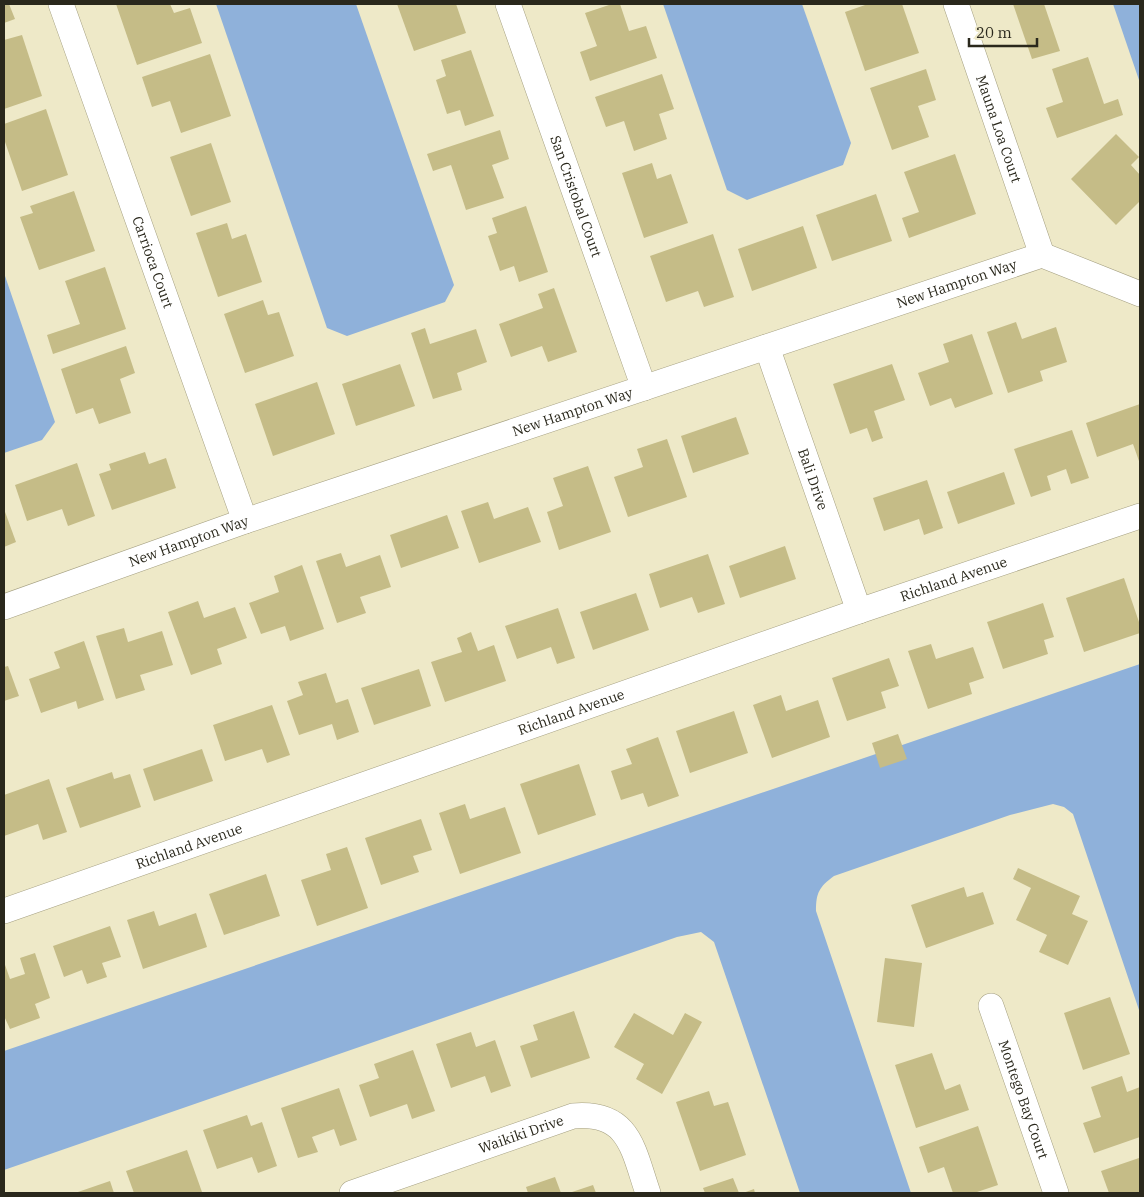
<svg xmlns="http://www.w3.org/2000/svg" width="1144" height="1197" viewBox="0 0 1144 1197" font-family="'IBM Plex Serif',serif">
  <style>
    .water { fill: #8fb1da }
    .building { fill: #c5bc87 }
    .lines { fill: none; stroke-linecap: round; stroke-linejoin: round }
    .minor-casing { stroke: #a5a082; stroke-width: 26 }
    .minor { stroke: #fff; stroke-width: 25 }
    .labels { text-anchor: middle; stroke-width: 4; stroke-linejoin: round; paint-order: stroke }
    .street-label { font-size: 14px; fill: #2a281c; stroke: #eee9c8 }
  </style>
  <rect width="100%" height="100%" fill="#eee9c8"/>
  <g class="water">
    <polygon points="216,4 356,4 454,285 445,302 347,336 327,328"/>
    <polygon points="663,4 802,4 851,143 843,165 747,200 727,190"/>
    <polygon points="1113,4 1140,4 1140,83"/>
    <polygon points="4,273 55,422 42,440 4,453"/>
    <path d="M1140,664V1013L1073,814L1064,807L1053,804L1010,815L834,876C819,887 816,893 816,911L911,1193H800L714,942L701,932L677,937L4,1170V1051Z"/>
  </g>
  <g class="building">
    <polygon points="4,4 9,4 15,19 4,23"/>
    <polygon points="116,4 170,4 174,13 190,8 202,43 137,65"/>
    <polygon points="397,4 456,4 466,33 414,51"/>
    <polygon points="612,4 620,4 629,31 646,26 657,58 590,81 580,52 597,46 585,13"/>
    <polygon points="868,4 902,4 919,53 865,71 845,12"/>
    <polygon points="1013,4 1044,4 1060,51 1032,59"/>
    <polygon points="22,35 42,96 4,109 4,40"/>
    <polygon points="471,50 494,116 465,126 460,110 447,114 436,80 446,76 441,60"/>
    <polygon points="210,54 231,116 181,133 170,101 152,107 142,77"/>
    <polygon points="1088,57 1104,104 1118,99 1123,115 1057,138 1046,108 1063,102 1052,69"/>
    <polygon points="926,69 936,100 918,106 929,137 892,150 870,88"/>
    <polygon points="662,74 674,109 659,114 667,139 634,151 624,121 606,127 595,97"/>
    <polygon points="46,109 68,175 22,191 4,139 4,124"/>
    <polygon points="500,130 509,159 492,165 504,198 466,210 451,165 433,171 427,154"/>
    <polygon points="1116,134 1139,157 1131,165 1140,175 1140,201 1116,225 1071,179"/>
    <polygon points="211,143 231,202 191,216 170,157"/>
    <polygon points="955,154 976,214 909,238 902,218 919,212 904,172"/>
    <polygon points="652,163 657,179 671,174 688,223 644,238 622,173"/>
    <polygon points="74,191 95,251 39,270 20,217 33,213 30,206"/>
    <polygon points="876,194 892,241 832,261 816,215"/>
    <polygon points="526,206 548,272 519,282 514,266 500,271 488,236 497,233 492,218"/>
    <polygon points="227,223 232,239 246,234 262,282 218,297 196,233"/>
    <polygon points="803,226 817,268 752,291 738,249"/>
    <polygon points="713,234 734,297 704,307 698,291 666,302 650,256"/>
    <polygon points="105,267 126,329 53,354 47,335 80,324 65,281"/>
    <polygon points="554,288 577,352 548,362 542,346 511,357 499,324 543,308 538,294"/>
    <polygon points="263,300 268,315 279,312 294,356 245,373 224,314"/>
    <polygon points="1016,322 1022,339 1056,327 1067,362 1040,371 1043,381 1008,393 987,332"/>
    <polygon points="425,328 430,344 476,329 487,362 457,373 462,390 433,399 411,333"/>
    <polygon points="972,334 993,394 955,408 951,398 930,406 918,373 949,362 943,344"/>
    <polygon points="126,346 135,373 120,379 131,413 99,424 93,408 76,414 61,369"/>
    <polygon points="400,364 415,406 356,426 342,384"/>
    <polygon points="892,364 905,400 874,411 883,438 872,442 867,428 850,434 833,384"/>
    <polygon points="317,382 335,434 273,456 255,404"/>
    <polygon points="1140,404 1140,464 1133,444 1097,457 1086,423"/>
    <polygon points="736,417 749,454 693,473 681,436"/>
    <polygon points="1072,430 1089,478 1071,484 1066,469 1047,476 1051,490 1031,497 1014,449"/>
    <polygon points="667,439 687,497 628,517 614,477 643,467 637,449"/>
    <polygon points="145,452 149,464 166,458 176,488 112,510 99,474 111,470 109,464"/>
    <polygon points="77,463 95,516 68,526 62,509 27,521 15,485"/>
    <polygon points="588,466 611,532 559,550 547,512 563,506 553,478"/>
    <polygon points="1004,472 1015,504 958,524 947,492"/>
    <polygon points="927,480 943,528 924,535 919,519 884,531 873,498"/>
    <polygon points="488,502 494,519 528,507 541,542 479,563 461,511"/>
    <polygon points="4,509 16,542 4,547"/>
    <polygon points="447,515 459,548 401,568 390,535"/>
    <polygon points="785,546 796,579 740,598 729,566"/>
    <polygon points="341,553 346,567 380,555 391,587 360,597 366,613 337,623 316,561"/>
    <polygon points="708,554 725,604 698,613 692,597 660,608 649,574"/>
    <polygon points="302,565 324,629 290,641 285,626 261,634 249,603 279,592 274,576"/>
    <polygon points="1124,578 1140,625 1140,633 1084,652 1066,598"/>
    <polygon points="636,593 649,630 593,650 580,612"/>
    <polygon points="198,601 204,618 235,607 247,638 217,649 222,664 191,675 168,612"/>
    <polygon points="1043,603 1054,637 1044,640 1048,654 1003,669 987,622"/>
    <polygon points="558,608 575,658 557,664 551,647 517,659 505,626"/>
    <polygon points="124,628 128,642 162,631 173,665 140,675 145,690 116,699 96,636"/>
    <polygon points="471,632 478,651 494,645 506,681 445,702 431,662 462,652 457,638"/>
    <polygon points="84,641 104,700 78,709 76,701 41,713 29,679 60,668 54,652"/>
    <polygon points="931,644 936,659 973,647 984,678 969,683 972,694 928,709 908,651"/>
    <polygon points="889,658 899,686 881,692 886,708 847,721 832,678"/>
    <polygon points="8,666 19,696 4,701 4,667"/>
    <polygon points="419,669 431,706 374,725 361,688"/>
    <polygon points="326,673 336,703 348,699 359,732 337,740 332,724 299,735 287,701 303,695 298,682"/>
    <polygon points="781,695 786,711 818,700 830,737 772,758 753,705"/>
    <polygon points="272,705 290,755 267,763 262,749 225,761 213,725"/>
    <polygon points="734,711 748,753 690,773 676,731"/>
    <polygon points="898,734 907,759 880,768 872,743"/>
    <polygon points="658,737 679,796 648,807 643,793 621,800 611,771 632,764 626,749"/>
    <polygon points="202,749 213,781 154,801 143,769"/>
    <polygon points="579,764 596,815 538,835 520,784"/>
    <polygon points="112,772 114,779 130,774 141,807 80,828 66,788"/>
    <polygon points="49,779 67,832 43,840 38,824 4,836 4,795"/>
    <polygon points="465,804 470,819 505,807 521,853 460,874 439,813"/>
    <polygon points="421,819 432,850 413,856 419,872 381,885 365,838"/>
    <polygon points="347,847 368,908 317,926 301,880 331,870 326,854"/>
    <polygon points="1018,868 1080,896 1072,914 1088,921 1068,965 1039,952 1047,935 1016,920 1031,888 1013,879"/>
    <polygon points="266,874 280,916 224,935 209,894"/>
    <polygon points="964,887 967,897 983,892 994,924 926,948 911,905"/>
    <polygon points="154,911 159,926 196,913 207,947 143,969 127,920"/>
    <polygon points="110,926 121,957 102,963 107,977 87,984 82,970 64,977 53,946"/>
    <polygon points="35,953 50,998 35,1004 40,1018 10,1029 4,1016 4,962 10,979 25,974 20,958"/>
    <polygon points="885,958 922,963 914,1027 877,1022"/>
    <polygon points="1110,997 1130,1054 1083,1070 1064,1013"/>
    <polygon points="574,1011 590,1058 531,1078 520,1046 538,1040 533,1025"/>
    <polygon points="634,1013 673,1035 685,1013 702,1022 662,1094 636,1079 644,1064 614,1047"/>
    <polygon points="471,1032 476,1047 495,1040 511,1086 491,1093 485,1076 451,1088 436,1044"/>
    <polygon points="413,1050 435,1111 412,1119 407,1104 370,1117 359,1085 379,1078 374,1064"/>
    <polygon points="932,1053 945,1090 960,1084 969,1110 916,1128 895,1065"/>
    <polygon points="1122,1076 1127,1092 1140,1087 1140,1137 1094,1153 1083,1123 1101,1117 1091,1087"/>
    <polygon points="339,1088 357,1140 340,1146 334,1129 312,1137 318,1152 298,1158 281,1108"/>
    <polygon points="709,1091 714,1106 728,1102 746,1155 700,1171 676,1102"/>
    <polygon points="247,1115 251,1126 262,1122 277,1166 258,1173 252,1157 217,1169 203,1130"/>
    <polygon points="978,1126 998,1185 974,1193 953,1193 944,1167 928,1173 919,1147"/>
    <polygon points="187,1150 202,1192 134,1193 126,1171"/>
    <polygon points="1139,1158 1140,1193 1109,1193 1101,1171"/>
    <polygon points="555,1177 561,1193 528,1193 526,1187"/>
    <polygon points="733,1178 739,1193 705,1193 703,1188"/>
    <polygon points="110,1181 114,1193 75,1193"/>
    <polygon points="593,1185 596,1193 569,1193"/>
    <polygon points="754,1189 755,1193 743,1193"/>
  </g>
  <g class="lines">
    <g class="minor-casing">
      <g id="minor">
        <path id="s1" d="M61,4L245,521"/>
        <path id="s2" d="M508,4L644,388"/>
        <path id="s3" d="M956,4L1042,255"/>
        <path id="s4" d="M767,347L859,611"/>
        <path id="s5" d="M4,607L245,521L1042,255L1140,294"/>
        <path id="s6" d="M4,911L859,611L1140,516"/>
        <path id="s7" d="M991,1006L1056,1193"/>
        <path id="s8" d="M352,1193L573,1116C630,1111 633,1150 648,1193"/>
      </g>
    </g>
    <use href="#minor" class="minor"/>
  </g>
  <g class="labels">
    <g class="street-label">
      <text dy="5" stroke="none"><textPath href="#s3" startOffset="132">Mauna Loa Court</textPath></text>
      <text dy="5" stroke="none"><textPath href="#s2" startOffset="204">San Cristobal Court</textPath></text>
      <text dy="5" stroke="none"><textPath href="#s1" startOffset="274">Carrioca Court</textPath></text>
      <text dy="5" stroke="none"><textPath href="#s5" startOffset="1006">New Hampton Way</textPath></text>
      <text dy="5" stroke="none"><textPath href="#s5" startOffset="601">New Hampton Way</textPath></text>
      <text dy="5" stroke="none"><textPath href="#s4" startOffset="140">Bali Drive</textPath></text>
      <text dy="5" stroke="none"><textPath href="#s5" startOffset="196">New Hampton Way</textPath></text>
      <text dy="5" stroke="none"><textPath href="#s6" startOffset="1006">Richland Avenue</textPath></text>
      <text dy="5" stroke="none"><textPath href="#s6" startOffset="601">Richland Avenue</textPath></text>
      <text dy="5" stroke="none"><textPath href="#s6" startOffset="196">Richland Avenue</textPath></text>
      <text dy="5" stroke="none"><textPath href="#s7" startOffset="99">Montego Bay Court</textPath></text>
      <text dy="5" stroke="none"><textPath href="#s8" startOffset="179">Waikiki Drive</textPath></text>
    </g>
  </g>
  <rect width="1144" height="1197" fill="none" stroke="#2a281c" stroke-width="10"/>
  <path d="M969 38v8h68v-8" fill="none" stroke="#2a281c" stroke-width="2.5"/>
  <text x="976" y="38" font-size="15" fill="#2a281c" stroke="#eee9c8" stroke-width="4" paint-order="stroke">20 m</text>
</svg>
